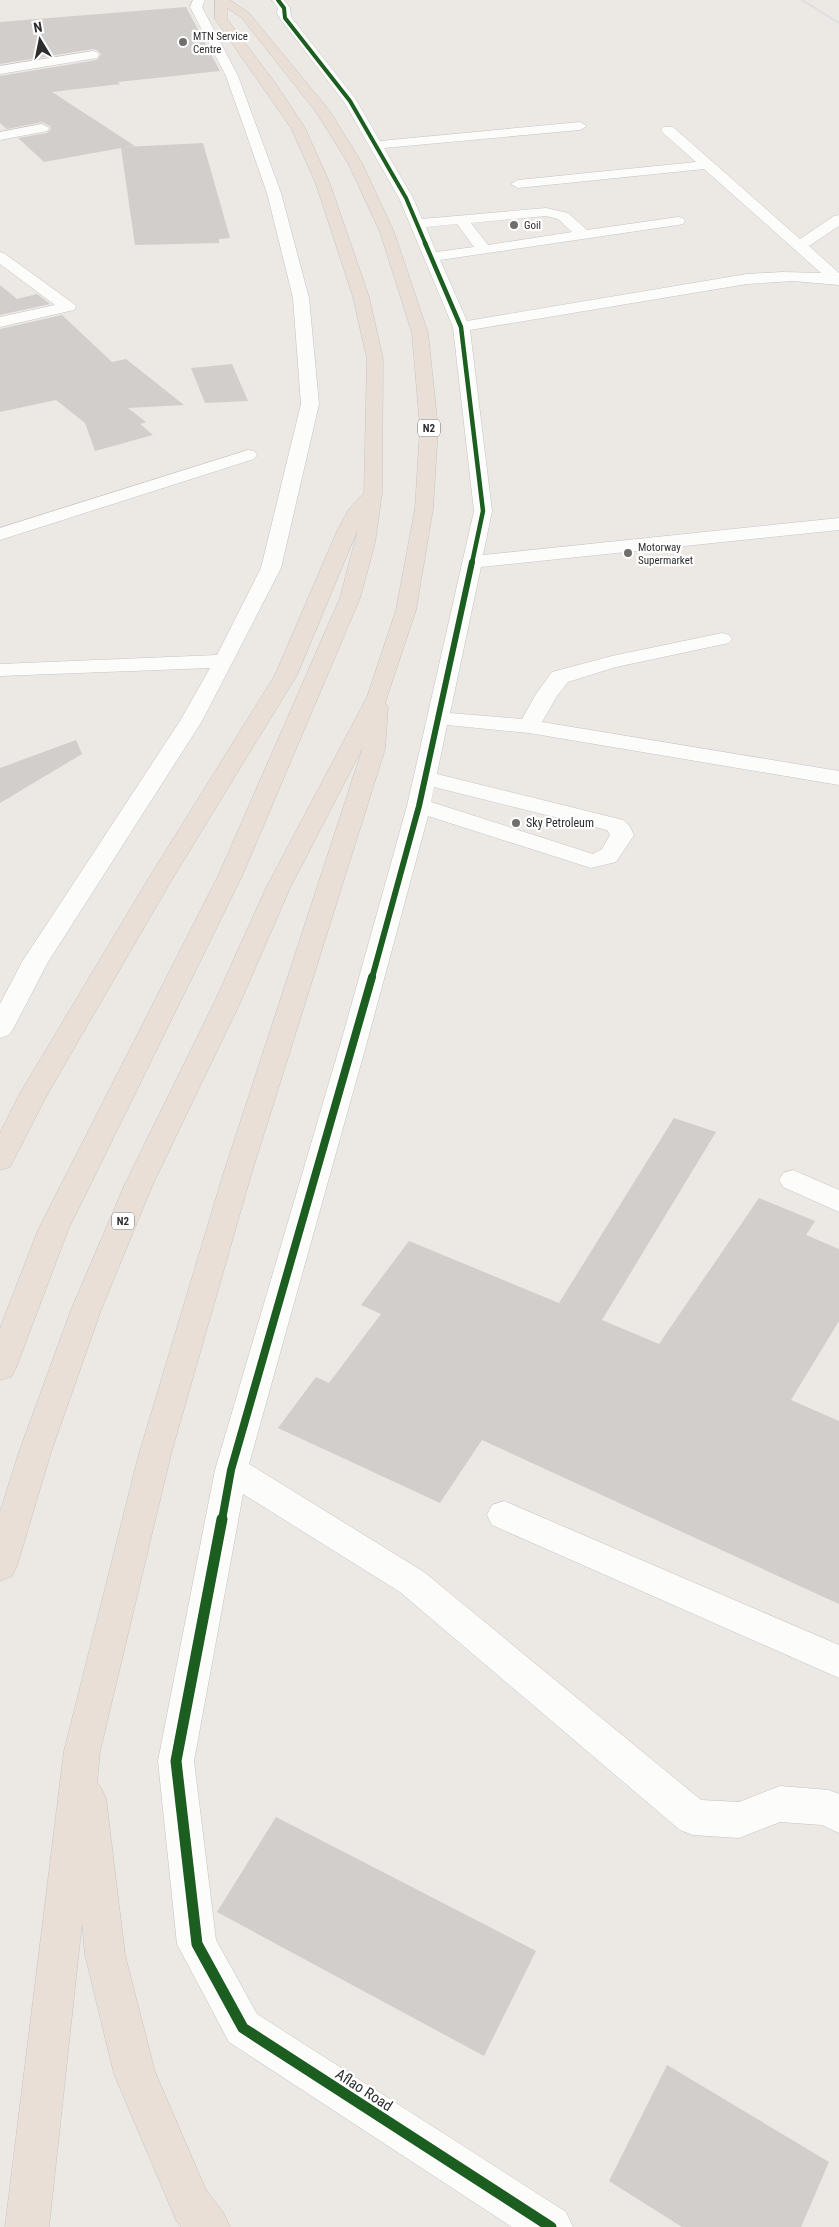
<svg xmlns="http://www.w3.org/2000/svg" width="839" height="2227" viewBox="0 0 839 2227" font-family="'Roboto Condensed',sans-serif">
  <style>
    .building { fill: #d1cecb }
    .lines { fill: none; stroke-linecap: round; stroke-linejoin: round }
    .minor-casing { stroke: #c5c4c5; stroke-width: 1 }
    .highway-casing { stroke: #c6c5c4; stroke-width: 1 }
    .minor { fill: #fcfcfb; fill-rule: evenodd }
    .highway { fill: #eadfd6; fill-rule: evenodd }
    .rail { stroke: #dfdfe1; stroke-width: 2 }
    .cycleway-far4-casing { stroke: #fff; stroke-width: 5 }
    .cycleway-far3-casing { stroke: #fff; stroke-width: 6 }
    .cycleway-far2-casing { stroke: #fff; stroke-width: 9 }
    .cycleway-far1-casing { stroke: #fff; stroke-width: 11 }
    .cycleway-casing { stroke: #fff; stroke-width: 14 }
    .cycleway-far4 { stroke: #1b5e20; stroke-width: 4 }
    .cycleway-far3 { stroke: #1b5e20; stroke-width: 4.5 }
    .cycleway-far2 { stroke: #1b5e20; stroke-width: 6 }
    .cycleway-far1 { stroke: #1b5e20; stroke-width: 8 }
    .cycleway { stroke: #1b5e20; stroke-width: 11 }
    .poi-dot { fill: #706f6e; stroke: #fff; stroke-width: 2 }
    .labels { text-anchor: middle; stroke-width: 4.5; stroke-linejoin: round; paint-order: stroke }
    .far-poi-label { font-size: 11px; fill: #2e2e2e; stroke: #fff; text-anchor: start }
    .shield { fill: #fff; stroke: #6d6d6d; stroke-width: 1 }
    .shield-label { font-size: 11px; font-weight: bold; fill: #2e2e2e }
    .poi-label { font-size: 12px; fill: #2e2e2e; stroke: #fff; text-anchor: start }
    .near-street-label { font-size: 15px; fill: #2e2e2e; stroke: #fff }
  </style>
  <rect width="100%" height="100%" fill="#ece8e4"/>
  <g class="building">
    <polygon points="186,7 220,71 118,82 120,84 52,92 135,146 125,147 203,143 230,238 219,239 219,243 135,245 121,148 44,162 18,138 47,133 51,129 50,126 42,122 7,129 0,123 0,76 97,60 101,54 97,50 93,49 0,64 0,22"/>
    <polygon points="0,285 17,299 37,294 50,304 0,315"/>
    <polygon points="62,315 112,362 126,359 184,405 128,408 146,422 140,424 153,435 95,451 85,423 56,400 0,412 0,329"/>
    <polygon points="232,364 248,401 205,403 191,368"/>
    <polygon points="76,740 82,754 0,803 0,768"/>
    <polygon points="674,1118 716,1132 602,1320 659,1344 759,1198 815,1221 806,1235 839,1249 839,1321 791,1400 839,1421 839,1604 482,1440 440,1503 278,1428 316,1377 329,1383 381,1314 361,1305 409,1241 559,1303"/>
    <polygon points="276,1817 536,1951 484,2056 217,1912"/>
    <polygon points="667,2065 829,2162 801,2227 682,2227 609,2181"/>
  </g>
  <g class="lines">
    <g class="minor-casing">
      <g id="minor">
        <polygon points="193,0 205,0 202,7 238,76 281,193 309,298 319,404 281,568 202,721 48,962 13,1029 9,1035 0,1038 0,1004 22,962 180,721 210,668 0,676 0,664 217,655 261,568 301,404 293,298 267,193 226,76 190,7"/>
        <path d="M272,0H284L290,8L291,17L355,98L380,141L580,122L587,126L580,130L384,148L413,198L422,219L546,208L568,213L587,230L678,217L683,218L685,221L683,224L678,225L440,260L467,321L747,274L782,272L821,273L704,169L518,188L511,184L518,180L696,162L663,133L661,130L663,127H673L800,239L834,216L839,215V226L809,246L839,273V285L793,281L747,284L470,330L492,511L483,555L839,518V530L481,567L450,713L522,719L536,694L552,672L612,656L722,633L729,635L732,639L729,643L616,667L568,682L557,696L542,722L839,771V785L529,733L447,725L437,774L623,820L629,825L634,835L616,862L591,868L428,816L367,1042L249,1464L424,1572L701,1800L739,1802L780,1786L829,1790L839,1794V1833L822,1825L780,1822L739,1838L693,1835L680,1830L400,1592L243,1494L194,1761L216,1940L257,2014L566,2212L573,2227H512L229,2042L177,1944L158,1761L215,1470L341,1042L407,806L474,511L453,327L399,198L344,102L281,20L277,13L278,8ZM546,216L558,219L572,232L488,245L471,223ZM457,224L474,247L436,252L426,227ZM434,787L607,830L610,835L602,849L593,854L431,802Z"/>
        <polygon points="93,51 97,52 99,55 97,58 0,74 0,66"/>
        <polygon points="42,124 49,128 47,131 0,140 0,132"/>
        <polygon points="0,252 5,254 74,304 76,307 74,310 0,327 0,317 55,305 0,264"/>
        <polygon points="248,450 254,451 257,455 254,459 0,540 0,528"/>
        <polygon points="793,1170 839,1190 839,1212 783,1187 779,1180 783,1173"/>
        <polygon points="504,1501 839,1645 839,1678 492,1525 487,1515 492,1505"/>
      </g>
    </g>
    <g class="highway-casing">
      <polygon id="highway" points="215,0 230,0 249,13 329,110 362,163 394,232 428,333 438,428 433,509 416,610 385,703 388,707 385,749 251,1175 171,1454 100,1751 97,1784 100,1786 106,1798 125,1955 155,2072 206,2190 223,2212 230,2227 181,2227 176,2220 114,2074 85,1955 82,1923 49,2227 5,2227 64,1751 139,1454 223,1175 363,747 290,888 240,1003 153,1184 101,1310 51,1452 17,1566 12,1576 0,1581 0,1512 19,1452 71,1310 125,1184 214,1003 266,888 367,697 396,610 415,509 420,428 412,333 380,232 348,163 316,112 241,17 227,8 227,19 276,84 305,128 330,184 369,297 383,359 382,493 375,543 360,598 243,874 68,1230 16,1368 11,1377 0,1380 0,1328 38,1230 219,874 340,598 358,529 297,675 171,881 47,1095 10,1167 0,1170 0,1133 19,1095 147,881 275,675 337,531 349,509 364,493 367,359 353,297 316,184 291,128 215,19"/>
    </g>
    <use href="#minor" class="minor"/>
    <use href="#highway" class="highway"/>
    <polyline class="rail" points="802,0 839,23"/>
    <g class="cycleway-far4-casing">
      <polyline id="cycleway-far4" points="278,0 284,8 285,18 350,101 406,198 426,245"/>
    </g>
    <g class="cycleway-far3-casing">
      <polyline id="cycleway-far3" points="425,243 461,327 483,511 472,563"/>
    </g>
    <g class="cycleway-far2-casing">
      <polyline id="cycleway-far2" points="372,978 419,806 472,562"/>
    </g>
    <g class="cycleway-far1-casing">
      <polyline id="cycleway-far1" points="222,1520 231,1470 372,977"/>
    </g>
    <g class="cycleway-casing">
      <polyline id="cycleway" points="222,1519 176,1761 197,1944 243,2028 551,2227"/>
    </g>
    <use href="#cycleway-far4" class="cycleway-far4"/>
    <use href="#cycleway-far3" class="cycleway-far3"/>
    <use href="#cycleway-far2" class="cycleway-far2"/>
    <use href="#cycleway-far1" class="cycleway-far1"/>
    <use href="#cycleway" class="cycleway"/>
  </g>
  <g class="poi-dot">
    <circle cx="183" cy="42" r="5"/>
    <circle cx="514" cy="225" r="5"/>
    <circle cx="628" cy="553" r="5"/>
    <circle cx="516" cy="823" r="5"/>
  </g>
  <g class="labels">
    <g class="far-poi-label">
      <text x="193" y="40">MTN Service<tspan x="193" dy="13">Centre</tspan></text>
      <text x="524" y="229">Goil</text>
      <text x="638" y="551">Motorway<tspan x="638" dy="13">Supermarket</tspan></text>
    </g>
    <g class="shield">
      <rect x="418" y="419.5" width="22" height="17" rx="4"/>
      <rect x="112" y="1212.5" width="22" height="17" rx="4"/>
    </g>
    <g class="shield-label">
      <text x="429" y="432">N2</text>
      <text x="123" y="1225">N2</text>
    </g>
    <g class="poi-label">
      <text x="526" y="827">Sky Petroleum</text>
    </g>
    <g class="near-street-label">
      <text transform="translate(364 2090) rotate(33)" y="5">Aflao Road</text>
    </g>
  </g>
  <g transform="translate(40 40) rotate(350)" stroke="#ffffff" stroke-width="4" paint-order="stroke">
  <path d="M0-4L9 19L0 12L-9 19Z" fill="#2e2e2e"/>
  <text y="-8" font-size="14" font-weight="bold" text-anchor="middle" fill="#2e2e2e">N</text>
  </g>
</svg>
